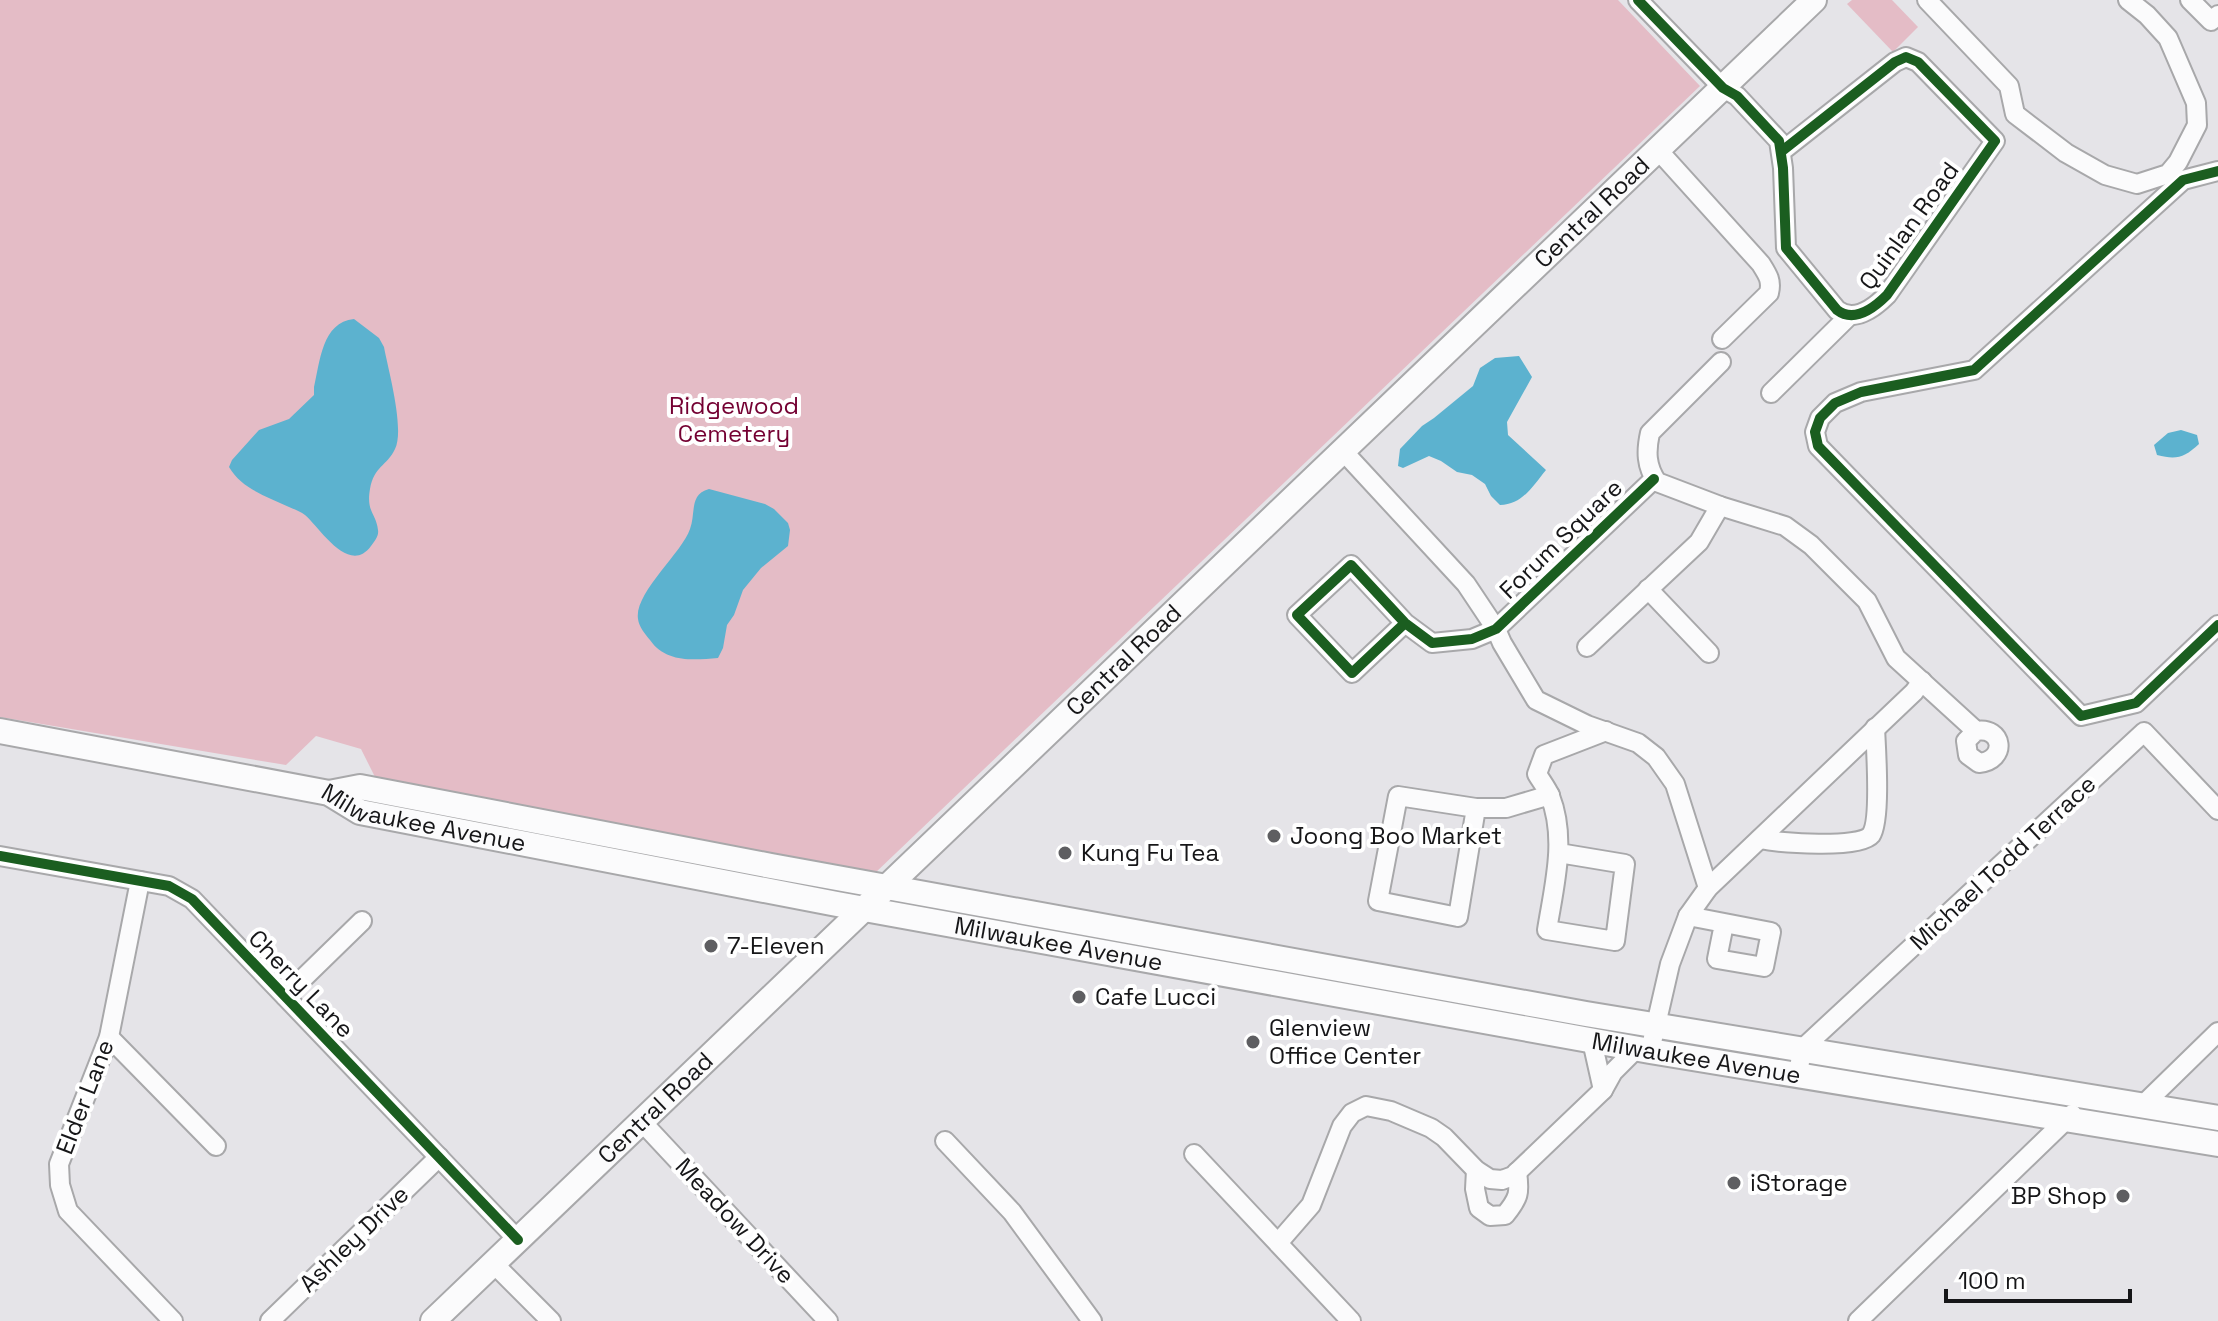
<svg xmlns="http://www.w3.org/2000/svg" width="2218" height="1321" viewBox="0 0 2218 1321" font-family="'Space Grotesk',sans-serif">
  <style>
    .green { fill: #e4bcc6 }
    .water { fill: #5cb2cf }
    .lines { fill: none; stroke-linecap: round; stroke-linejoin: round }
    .minor-casing { stroke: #a8a8aa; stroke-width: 22 }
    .major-casing { stroke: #a8a8aa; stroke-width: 28 }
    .minor { stroke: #fbfbfc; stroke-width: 18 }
    .major { stroke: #fbfbfc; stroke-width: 24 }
    .cycleway-casing { stroke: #fff; stroke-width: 15 }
    .cycleway { stroke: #1b5e20; stroke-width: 10 }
    .poi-dot { fill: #5e5e61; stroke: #fff; stroke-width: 3 }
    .labels { text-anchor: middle; stroke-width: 8; stroke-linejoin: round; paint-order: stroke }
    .street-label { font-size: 24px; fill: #161618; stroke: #fff }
    .park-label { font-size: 24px; fill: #740032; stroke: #fff }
    .poi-label { font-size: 24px; fill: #161618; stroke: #fff; text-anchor: start }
  </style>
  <rect width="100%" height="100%" fill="#e5e4e8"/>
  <g class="green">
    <polygon points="0,0 1618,0 1700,86 874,874 377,781 361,749 316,736 286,765 0,717"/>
    <polygon points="1852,0 1892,0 1918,27 1893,52 1847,4"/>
  </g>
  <g class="water">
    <path d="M354,319L379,338L384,347C388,369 405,429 395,449C387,466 374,466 370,489C366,512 376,513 378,530C379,536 375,541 371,546C349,576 320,528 305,515C301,512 294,509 289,507C266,496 242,489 229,467L232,460L259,430L289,419L314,395V387C320,362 322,322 354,319Z"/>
    <path d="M1519,356L1532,377L1507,422L1508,435L1546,470C1533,486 1522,505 1500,505L1491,496L1485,484L1472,475L1457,472L1441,461L1429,456L1403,468L1398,466L1400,449L1422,426L1434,418L1473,386L1480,368L1495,358Z"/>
    <path d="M2181,430L2197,435L2199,444C2184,458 2176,460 2157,455L2154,445L2168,433Z"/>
    <path d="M709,489L765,504L774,509L788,523L790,530L788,546L761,568L743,590L734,615L727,625L723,648L718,658C693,660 666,663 650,640C645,634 639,627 638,619C634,593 682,553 690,529C696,513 689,494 709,489Z"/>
  </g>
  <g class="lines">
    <g class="minor-casing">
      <g id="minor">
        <path d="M1638,0L1723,88L1737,96L1779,141L1783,168L1786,248L1837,310C1854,323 1874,308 1887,295L1995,141L1918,62L1906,57L1895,62L1782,151"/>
        <polyline points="1927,0 2009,86 2015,114 2066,153 2105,175 2137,184 2168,174 2178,162 2197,125 2196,103 2168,38 2147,15 2128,0"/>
        <polyline points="2190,0 2211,21 2218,15"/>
        <path d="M1658,150L1761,264C1768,275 1772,281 1769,293L1722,339"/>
        <polyline points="2218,171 2183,180 1974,370 1861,392 1835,403 1820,418 1815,432 1818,446 2081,716 2136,703 2218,625"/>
        <path d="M1721,362L1650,433C1646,451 1646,466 1657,482L1720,506L1785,526L1811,545L1867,601L1896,658L1976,731C2003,726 2008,760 1979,763L1968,755L1966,741L1976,731"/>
        <polyline points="1771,393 1850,315"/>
        <polyline points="1343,451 1466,584 1496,629 1502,643 1536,700 1587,725 1638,743 1656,757 1675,784 1708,888"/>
        <polyline points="1648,589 1709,653"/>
        <polyline points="1405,623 1352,673 1297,615 1351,565 1405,623 1432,643 1472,639 1496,629 1654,479"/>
        <polyline points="1587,647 1699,542 1720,506"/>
        <polyline points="1476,808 1458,917 1378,901 1398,796 1476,808 1506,808 1550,795"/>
        <path d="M1760,839C1779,843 1860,849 1871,835C1881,821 1876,748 1875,728"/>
        <path d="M1559,853L1625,864L1615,941L1547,930C1554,886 1567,839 1550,796C1547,788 1541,781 1537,774L1544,755L1606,731"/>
        <polyline points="0,856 169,886 192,899 518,1240"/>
        <polyline points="140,881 109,1037 59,1164 60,1185 68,1211 173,1321"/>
        <polyline points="1688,916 1771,932 1764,967 1717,959 1724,924"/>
        <polyline points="285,996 362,921"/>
        <polyline points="109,1037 216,1146"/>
        <polyline points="1592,1041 1603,1090"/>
        <polyline points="1650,1051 1670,964 1688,916 1708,888 1914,692 1922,681"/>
        <polyline points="1798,1075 1802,1049 2144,732 2218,810"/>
        <polyline points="2142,1106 2218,1032"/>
        <polyline points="642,1122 828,1321"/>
        <polyline points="945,1141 1012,1212 1092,1321"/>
        <polyline points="1194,1154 1351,1321"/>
        <path d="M1476,1170L1475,1189L1479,1208L1490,1216L1505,1215C1519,1198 1520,1193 1517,1172"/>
        <polyline points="1278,1243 1311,1205 1342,1126 1352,1113 1366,1106 1391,1111 1431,1128 1444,1137 1476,1170 1490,1179 1502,1180 1513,1176 1603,1090 1613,1072 1636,1049"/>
        <polyline points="493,1263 551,1321"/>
        <polyline points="270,1321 439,1157"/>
        <polyline points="1858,1321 2072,1114"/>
      </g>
    </g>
    <g class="major-casing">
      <g id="major">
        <path id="s1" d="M0,731L329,793L360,812L837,904L1650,1051L2218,1144"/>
        <polyline points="329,793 360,787 771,866 1586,1014 2218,1118"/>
        <path id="s2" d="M433,1321L1814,0"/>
      </g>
    </g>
    <use href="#minor" class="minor"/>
    <use href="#major" class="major"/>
    <g class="cycleway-casing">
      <g id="cycleway">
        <path d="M1638,0L1723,88L1737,96L1779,141L1783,168L1786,248L1837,310C1854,323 1874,308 1887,295L1995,141L1918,62L1906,57L1895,62L1782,151"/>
        <polyline points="2218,171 2183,180 1974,370 1861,392 1835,403 1820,418 1815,432 1818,446 2081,716 2136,703 2218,625"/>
        <polyline points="1405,623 1352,673 1297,615 1351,565 1405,623 1432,643 1472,639 1496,629 1654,479"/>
        <polyline points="0,856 169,886 192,899 518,1240"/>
      </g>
    </g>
    <use href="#cycleway" class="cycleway"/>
  </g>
  <g class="poi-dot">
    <circle cx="1274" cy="836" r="8"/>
    <circle cx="1065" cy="853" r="8"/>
    <circle cx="711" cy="946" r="8"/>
    <circle cx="1079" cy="997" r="8"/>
    <circle cx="1253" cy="1042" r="8"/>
    <circle cx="1734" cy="1183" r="8"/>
    <circle cx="2123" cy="1196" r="8"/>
  </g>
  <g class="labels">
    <g class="street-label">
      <text dy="8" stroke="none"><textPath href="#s2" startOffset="1604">Central Road</textPath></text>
      <text transform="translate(1909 226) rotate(-54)" y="8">Quinlan Road</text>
      <text transform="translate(1561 539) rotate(-44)" y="8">Forum Square</text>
      <text dy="8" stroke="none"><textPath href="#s2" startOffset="956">Central Road</textPath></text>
      <text dy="8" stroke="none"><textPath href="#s1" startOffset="434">Milwaukee Avenue</textPath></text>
      <text transform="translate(2003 863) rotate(-43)" y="8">Michael Todd Terrace</text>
      <text dy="8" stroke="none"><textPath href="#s1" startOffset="1082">Milwaukee Avenue</textPath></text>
      <text transform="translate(301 984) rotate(46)" y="8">Cherry Lane</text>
      <text dy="8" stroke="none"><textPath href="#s1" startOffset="1730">Milwaukee Avenue</textPath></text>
      <text transform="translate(85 1097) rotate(-69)" y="8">Elder Lane</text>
      <text dy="8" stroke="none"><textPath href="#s2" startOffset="308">Central Road</textPath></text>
      <text transform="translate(735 1221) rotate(47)" y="8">Meadow Drive</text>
      <text transform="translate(354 1239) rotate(-44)" y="8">Ashley Drive</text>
    </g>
    <g class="park-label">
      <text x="734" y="414">Ridgewood<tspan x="734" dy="28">Cemetery</tspan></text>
    </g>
    <g class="poi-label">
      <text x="1290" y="844">Joong Boo Market</text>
      <text x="1081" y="861">Kung Fu Tea</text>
      <text x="727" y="954">7-Eleven</text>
      <text x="1095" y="1005">Cafe Lucci</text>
      <text x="1269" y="1036">Glenview<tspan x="1269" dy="28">Office Center</tspan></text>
      <text x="1750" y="1191">iStorage</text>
      <text x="2107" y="1204" text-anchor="end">BP Shop</text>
    </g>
  </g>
  <path d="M1946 1289v12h184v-12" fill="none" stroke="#161618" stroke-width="4"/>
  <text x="1958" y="1289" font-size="24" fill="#161618" stroke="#ffffff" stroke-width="6" paint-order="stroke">100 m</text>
</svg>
